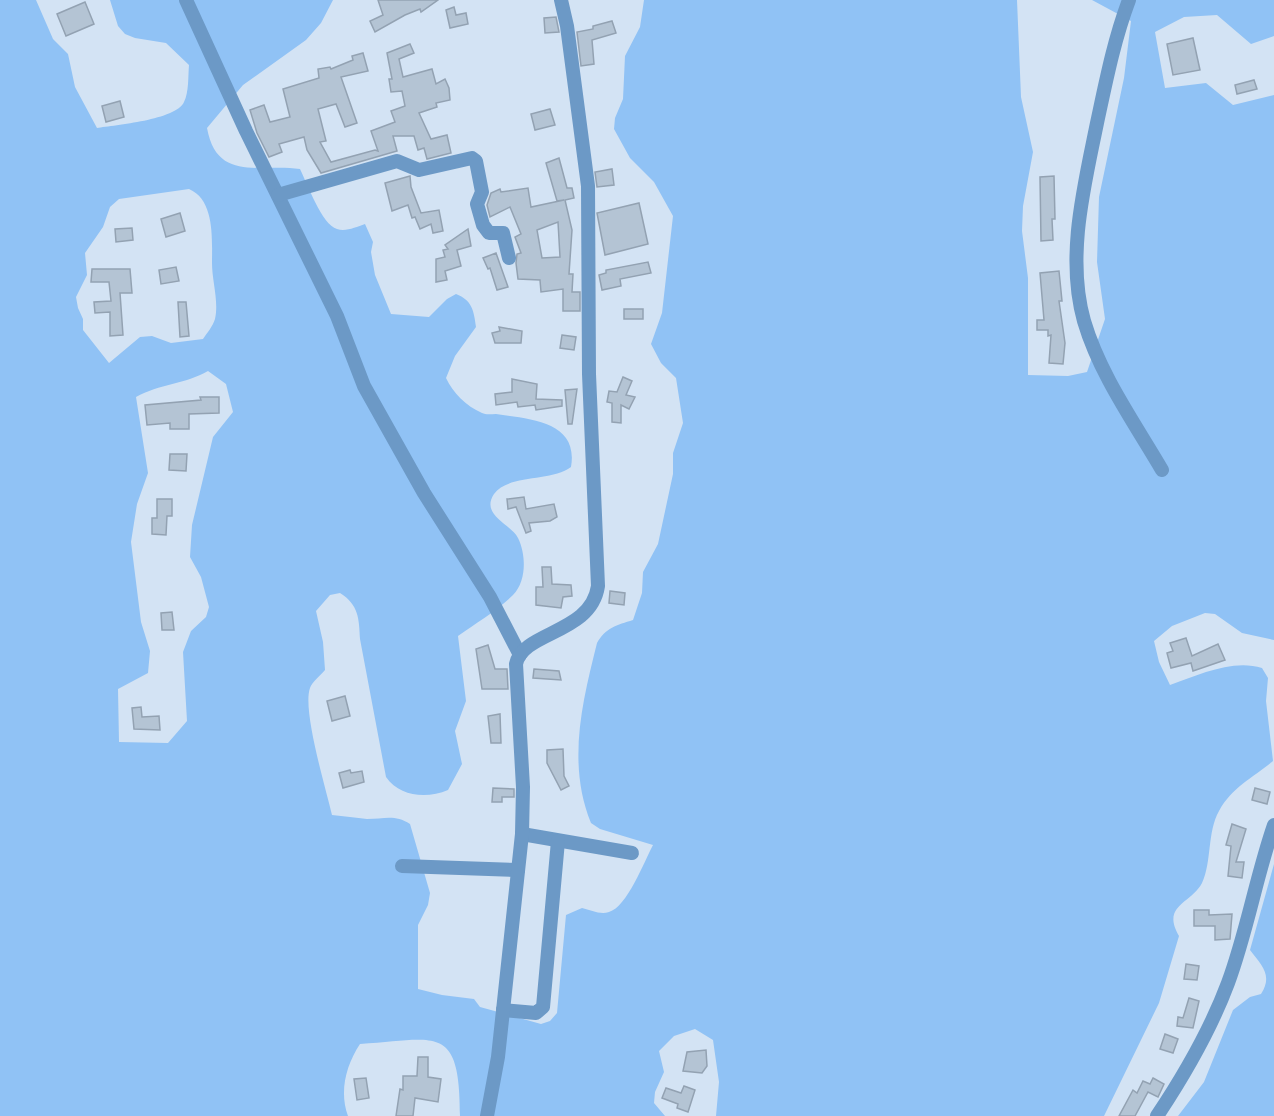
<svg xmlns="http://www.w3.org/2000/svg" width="1274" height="1116" viewBox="0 0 1274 1116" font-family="'Sofia Sans Condensed',sans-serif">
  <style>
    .green { fill: #90c2f5; fill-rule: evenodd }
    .building { fill: #b4c4d4; stroke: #93a2b2; stroke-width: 1.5; fill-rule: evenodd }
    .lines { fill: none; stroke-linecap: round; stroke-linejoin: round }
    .street { stroke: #6c99c6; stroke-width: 14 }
  </style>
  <rect width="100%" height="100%" fill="#d3e3f4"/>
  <g class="green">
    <path d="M0,0H36L53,39L68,54L75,87L97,128C115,125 176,120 184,102C189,92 188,76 189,65L166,43L135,38L125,34L118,26L110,0H333L321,23L306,40L243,85L207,128C217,183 261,163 300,169C307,183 322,225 337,229C346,232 356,227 365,224L373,242L371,252L375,275L391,314L429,317L447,299L456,294C472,300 474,311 476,327L455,356L446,378C453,393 466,406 482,413C486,415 491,414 496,414C530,419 579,421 571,467C551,482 508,474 494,494C480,515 511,524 518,538C526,554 527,581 513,595C498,610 476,623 458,636L466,701L455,731L462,764L448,790C427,799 400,797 386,777L360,639C359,619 359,605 340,593L330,595L316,611L323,642L325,670C320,676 312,682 310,688C302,710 326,789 332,815C344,816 356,818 367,819C384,819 395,814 410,824L430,893L428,905L418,925V989L442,995L474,999L480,1007L541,1024L550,1021L557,1013L566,915L582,908C591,910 600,915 609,912C627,907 644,862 653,845L600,829L591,823C567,764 582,703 597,643C605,628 617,625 633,620L642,593L643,572L658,544L673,474V453L683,423L676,378L661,363L651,344L662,313L673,216L654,182L630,158L614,129L615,118L623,99L625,56L640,27L644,0H1017L1021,97L1033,152L1023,206L1022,231L1028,278V375L1068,376L1087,372L1105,319L1097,262L1099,197L1124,78L1131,21L1092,0H1274V36L1251,44L1217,15L1184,17L1155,32L1165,88L1206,83L1233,105L1274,95V640L1242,633L1215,614L1205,613L1172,626L1154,641L1159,662L1170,685C1199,675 1232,659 1262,668L1268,678L1266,701L1273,761C1253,778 1232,787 1219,811C1207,832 1212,862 1202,883C1191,904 1161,905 1179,936L1159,1003L1104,1116H716L719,1082L713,1040L695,1029L674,1036L659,1051L664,1072L655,1092L654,1103L665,1116H460C460,1023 437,1039 360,1044C346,1065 339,1092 348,1116H0ZM189,189C215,200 212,239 212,263C212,281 219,301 215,319C213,326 207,333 203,339L171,343L152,336L140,337L109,363L83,330V319L78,308L76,297L87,275L85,253L103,227L110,207L119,199ZM208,371L226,384L233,412L213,437L192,525L190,557L201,577L209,607L206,617L191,631L183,652L187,721L168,743L119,742L118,689L148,673L150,651L141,622L131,542L137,504L148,473L136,397C159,384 186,384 208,371Z"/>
    <path d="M1274,864V1116H1178L1204,1082L1233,1010L1250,997L1261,994C1273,975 1262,966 1250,950Z"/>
  </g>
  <g class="building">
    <polygon points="378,0 438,0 421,12 420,9 405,15 375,32 370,21 383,15"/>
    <polygon points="85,2 94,24 66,36 57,14"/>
    <polygon points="454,7 456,15 466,13 468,24 450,28 446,10"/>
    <polygon points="556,17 559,32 545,33 544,18"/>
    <polygon points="612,21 616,33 592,40 594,64 581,66 577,32 593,29 593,26"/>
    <polygon points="1193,38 1200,70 1173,75 1167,44"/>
    <polygon points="410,44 414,53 399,59 403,77 432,69 436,84 445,79 449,88 450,100 436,103 437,107 419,113 431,139 447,135 451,153 427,159 424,148 418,150 414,136 393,136 397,151 321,173 307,150 304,137 279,144 282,152 269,157 257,133 250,110 264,105 270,122 290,117 283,89 319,78 318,69 330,67 331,69 353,60 352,56 363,53 368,71 341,77 357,123 345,127 336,104 318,109 326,141 320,142 331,162 375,150 378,151 371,131 395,122 391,111 405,106 402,91 391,92 389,79 392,79 387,53"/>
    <polygon points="1254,80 1257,89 1237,94 1235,85"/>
    <polygon points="120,101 124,117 106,122 102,106"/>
    <polygon points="550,109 555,125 535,130 531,114"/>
    <path d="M559,158L567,188H572L574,198L565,200L572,230L569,274H573L572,292H580V311H563V289L541,292L540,280L518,279L516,263L517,254L521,253L515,237L521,234L510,207L490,217L487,205L491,193L500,189L501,192L528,188L531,207L564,200L557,201L546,163ZM558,222L560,257L542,258L537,230Z"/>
    <polygon points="612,169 614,185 597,187 595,172"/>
    <polygon points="410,176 411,187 421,213 439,210 443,231 433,233 431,224 420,229 415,217 412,218 408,205 392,211 385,183"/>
    <polygon points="1054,176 1055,219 1052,219 1053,240 1041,241 1040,177"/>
    <polygon points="639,203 648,244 605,255 597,213"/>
    <polygon points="180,213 185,231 166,237 161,219"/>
    <polygon points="132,228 133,240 116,242 115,229"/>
    <polygon points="468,229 471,246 457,250 461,266 445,271 447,280 436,282 436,259 445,257 443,250 448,249 445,245"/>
    <polygon points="496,253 508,287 497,290 490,268 488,269 483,258"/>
    <polygon points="648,262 651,273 620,279 621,286 602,290 599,275 606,273 606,270"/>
    <polygon points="176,267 179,281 161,284 159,270"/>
    <polygon points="92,269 130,269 132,293 120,293 123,335 110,336 110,312 95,313 94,302 111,301 109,282 91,282"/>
    <polygon points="1059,271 1062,301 1059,301 1065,343 1063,364 1049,363 1051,335 1048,336 1048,330 1037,330 1037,320 1044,320 1040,273"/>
    <polygon points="178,302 186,302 189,336 180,337"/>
    <rect x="624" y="309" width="19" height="10"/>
    <polygon points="499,327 522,331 521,343 495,343 492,333 500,331"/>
    <polygon points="562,335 576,337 574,350 560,348"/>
    <polygon points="623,377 632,381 626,395 635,397 629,409 621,405 621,423 612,422 612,403 607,402 609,391 617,392"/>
    <polygon points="512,379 537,384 536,399 562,400 562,406 536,410 535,405 518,407 517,402 496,405 495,394 512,392"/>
    <polygon points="577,389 572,424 568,424 565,390"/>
    <polygon points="200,397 219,397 219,413 189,414 189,429 170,429 170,423 147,425 145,405 201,400"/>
    <polygon points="170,454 187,454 186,471 169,470"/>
    <polygon points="524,497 526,509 554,504 557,517 550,521 529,523 531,531 526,533 516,507 508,509 507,499"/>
    <polygon points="157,499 172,499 172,516 167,516 166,535 152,534 152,518 157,518"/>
    <polygon points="542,567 551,567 552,584 571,585 572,596 563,597 561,608 536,605 536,587 543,587"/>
    <polygon points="610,591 625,593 624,605 609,603"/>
    <polygon points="172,612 174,630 162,630 161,613"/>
    <polygon points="1186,638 1192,656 1218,644 1225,660 1193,671 1191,663 1171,668 1167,653 1173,651 1170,643"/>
    <polygon points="488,645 495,669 507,669 508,689 482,689 476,649"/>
    <polygon points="534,669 559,671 561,680 533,678"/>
    <polygon points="345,696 350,716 332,721 327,701"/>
    <polygon points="141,707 142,717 159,716 160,730 134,729 132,708"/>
    <polygon points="500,714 501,743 491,743 488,716"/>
    <polygon points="563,749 564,776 569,786 561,790 547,763 547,750"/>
    <polygon points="350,770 351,773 362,771 364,782 343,788 339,773"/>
    <polygon points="493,788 514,789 514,797 502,797 502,802 492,802"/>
    <polygon points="1255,788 1270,792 1267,804 1252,800"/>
    <polygon points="1232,824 1246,829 1236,862 1244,862 1242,878 1228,876 1231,846 1226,845"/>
    <polygon points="1194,910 1209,910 1209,915 1232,914 1230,939 1215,940 1215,926 1194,926"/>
    <polygon points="1186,964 1199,966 1197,980 1184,979"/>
    <polygon points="1189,998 1199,1001 1193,1028 1177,1026 1178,1017 1183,1018"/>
    <polygon points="1165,1034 1178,1039 1173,1053 1160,1049"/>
    <polygon points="706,1050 707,1066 702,1073 683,1071 687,1052"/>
    <polygon points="418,1057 428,1057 428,1077 441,1079 438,1102 415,1098 413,1116 396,1116 400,1089 403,1090 403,1076 417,1076"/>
    <polygon points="366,1078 369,1098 357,1100 354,1079"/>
    <polygon points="1153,1078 1164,1084 1158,1097 1148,1092 1135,1116 1119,1116 1133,1090 1137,1093 1143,1081 1150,1084"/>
    <polygon points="684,1086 695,1090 688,1112 677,1108 678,1104 662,1098 666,1088 681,1093"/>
  </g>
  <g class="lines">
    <g class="street">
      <polyline points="186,0 246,131 337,316 364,386 424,493 490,597 520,655"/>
      <path d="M1129,0C1114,40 1106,81 1097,123C1084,187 1066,257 1084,321C1100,375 1134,422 1162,470"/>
      <polyline points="278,195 397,161 419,170 472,158 476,161 482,192 477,204 483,225 489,233 503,233 509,258"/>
      <polyline points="522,834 632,853"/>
      <polyline points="402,866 518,870"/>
      <polyline points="503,1010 536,1013 543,1007 558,841"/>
      <path d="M487,1116L498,1057L522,834L523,787L516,664C523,631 591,634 598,586L589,374L588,186L567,26L561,0"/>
      <path d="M1157,1116C1185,1074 1210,1031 1228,983C1247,932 1256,877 1274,825"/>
    </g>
  </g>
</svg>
